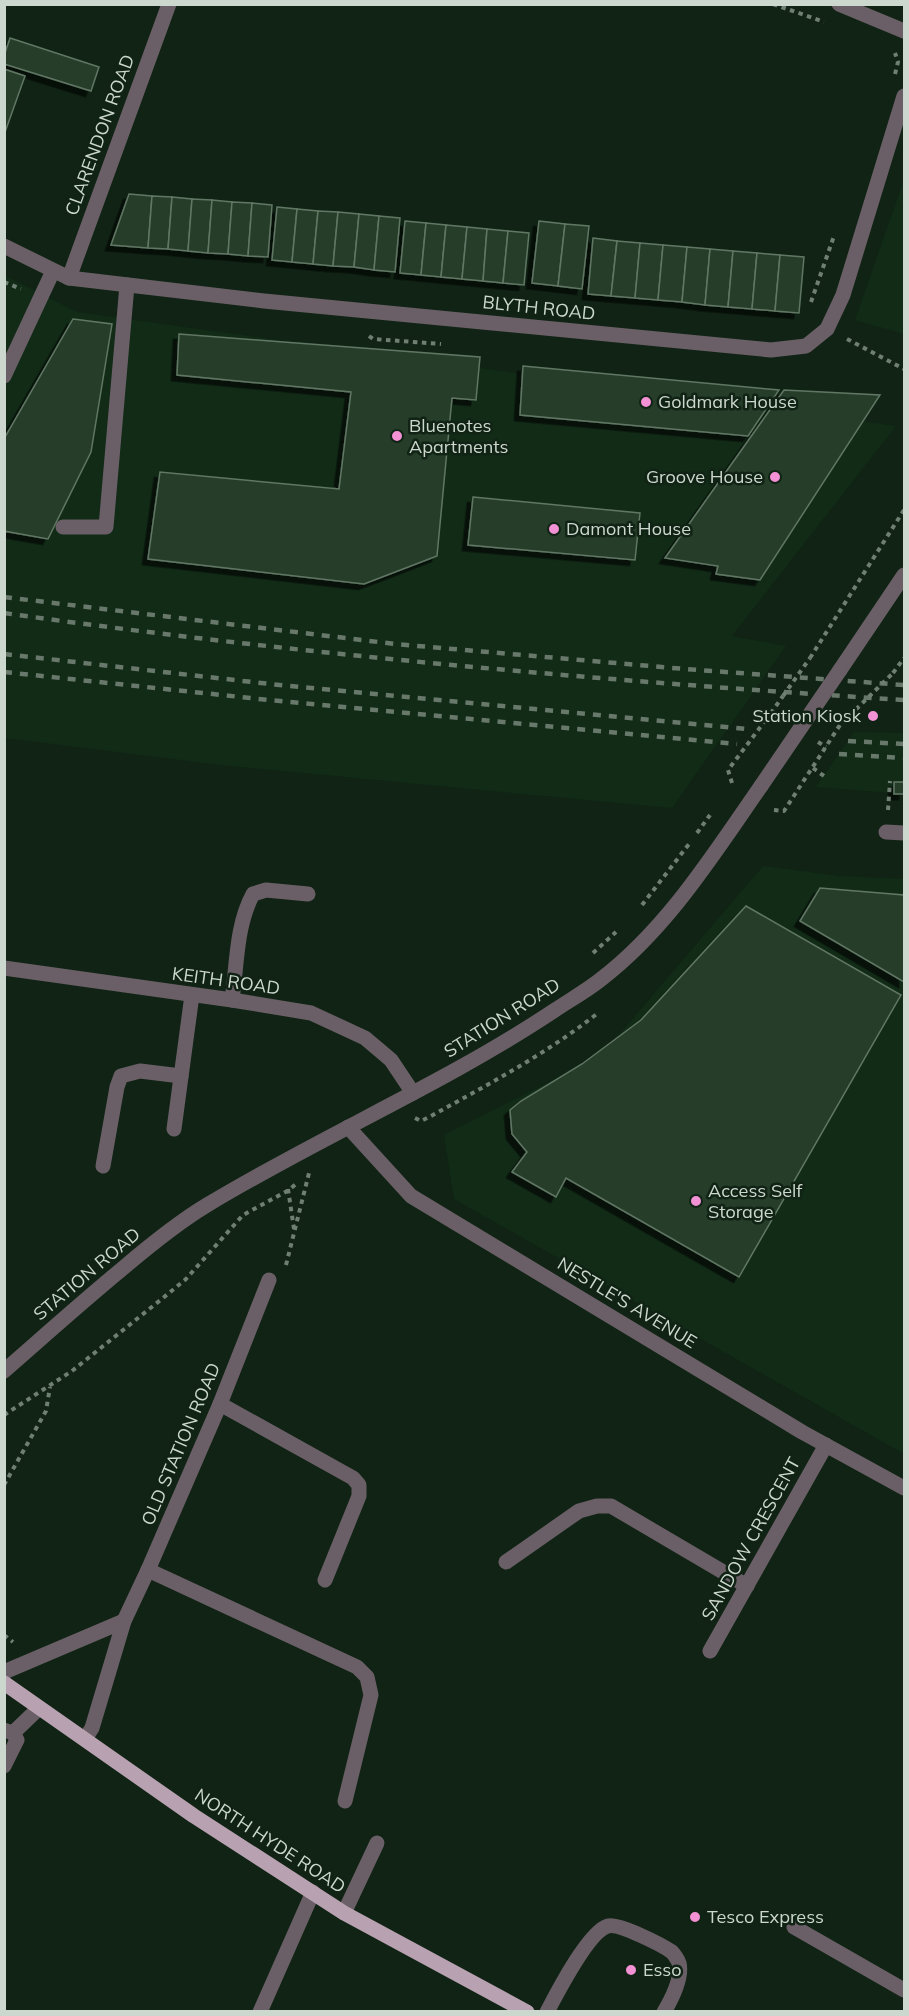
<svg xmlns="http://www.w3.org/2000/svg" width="909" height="2016" viewBox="0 0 909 2016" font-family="Mulish,sans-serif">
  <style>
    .built { fill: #112b17 }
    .building { fill: #283d2c; stroke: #607764; stroke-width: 1.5; filter: url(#shadow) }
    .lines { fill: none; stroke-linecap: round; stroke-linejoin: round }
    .path { stroke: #707f73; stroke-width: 4; stroke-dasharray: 4.5 4.5; stroke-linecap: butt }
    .minor { stroke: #6a5f66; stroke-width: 15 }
    .major { stroke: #b8a1b0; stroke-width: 15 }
    .rail { stroke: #68786b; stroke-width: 4.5; stroke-dasharray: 8 8; stroke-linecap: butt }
    .path-bridge { stroke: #707f73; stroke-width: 4; stroke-dasharray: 4.5 4.5; stroke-linecap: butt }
    .minor-bridge { stroke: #6a5f66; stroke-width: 15 }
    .poi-dot { fill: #f391d5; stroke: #102314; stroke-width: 2 }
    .labels { text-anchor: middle; stroke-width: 5; stroke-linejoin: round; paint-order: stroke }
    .street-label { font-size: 18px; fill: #ccd8ce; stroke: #102314 }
    .poi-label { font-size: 18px; fill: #ccd8ce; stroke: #102314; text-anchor: start }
  </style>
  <defs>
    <filter id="shadow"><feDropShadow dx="-5.5" dy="5.5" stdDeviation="0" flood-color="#0009"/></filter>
  </defs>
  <rect width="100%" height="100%" fill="#102314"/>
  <g class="built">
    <polygon points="904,180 904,334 855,320"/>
    <polygon points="4,275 77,312 896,426 732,636 786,646 672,808 229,766 5,738"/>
    <polygon points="854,732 904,733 904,794 816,787"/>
    <polygon points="763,866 840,876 904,879 904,1454 454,1199 444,1135 601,1056"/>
  </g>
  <g class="building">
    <polygon points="10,38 99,67 91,91 4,64 4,56"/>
    <polygon points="4,69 25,76 4,135"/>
    <polygon points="129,194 152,196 148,248 111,245"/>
    <polygon points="152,196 172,197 168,249 148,248"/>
    <polygon points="172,197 192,199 188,251 168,249"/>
    <polygon points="192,199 212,200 208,253 188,251"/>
    <polygon points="212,200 232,202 228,254 208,253"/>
    <polygon points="232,202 252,203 248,256 228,254"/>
    <polygon points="252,203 272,205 268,257 248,256"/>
    <polygon points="277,207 297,209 292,262 272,260"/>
    <polygon points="297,209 318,211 313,264 292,262"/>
    <polygon points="318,211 338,212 333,266 313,264"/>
    <polygon points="338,212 359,214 354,267 333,266"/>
    <polygon points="359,214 379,216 374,270 354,267"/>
    <polygon points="379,216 400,218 395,272 374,270"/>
    <polygon points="405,221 426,223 421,275 400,273"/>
    <polygon points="539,221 565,224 558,286 532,283"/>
    <polygon points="426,223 446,225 441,277 421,275"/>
    <polygon points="565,224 589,226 582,289 558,286"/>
    <polygon points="446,225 467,227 462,279 441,277"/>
    <polygon points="467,227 487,229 483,281 462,279"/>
    <polygon points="487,229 508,231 503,283 483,281"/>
    <polygon points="508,231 529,233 524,285 503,283"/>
    <polygon points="593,238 617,241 611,296 588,294"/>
    <polygon points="617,241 640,243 635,298 611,296"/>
    <polygon points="640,243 663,245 658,300 635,298"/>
    <polygon points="663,245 687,247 682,302 658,300"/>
    <polygon points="687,247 710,249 705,305 682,302"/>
    <polygon points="710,249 733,251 728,307 705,305"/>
    <polygon points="733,251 757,253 752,309 728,307"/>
    <polygon points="757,253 780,255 775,311 752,309"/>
    <polygon points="780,255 804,257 799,313 775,311"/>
    <polygon points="73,319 112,324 91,452 48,539 4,531 4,439"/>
    <polygon points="179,334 480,357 476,400 452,398 437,556 364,584 148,559 160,472 339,489 351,392 177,375"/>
    <polygon points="523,366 779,390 748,436 520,415"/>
    <polygon points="784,390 880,395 760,580 716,574 718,566 665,558"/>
    <polygon points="473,497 640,513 635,560 468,545"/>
    <rect x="894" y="782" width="10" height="12"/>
    <polygon points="820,888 904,895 904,982 800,921"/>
    <polygon points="746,906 901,995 739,1277 566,1178 556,1197 512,1172 527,1152 512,1134 510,1110 521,1101 582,1064 641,1020"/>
  </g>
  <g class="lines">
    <g class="path">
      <polyline points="773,4 824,22"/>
      <polyline points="895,74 898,62 895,53"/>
      <polyline points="4,282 21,289"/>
      <polyline points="811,302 834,236"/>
      <polyline points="369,336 373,339 441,344"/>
      <polyline points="847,339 904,369"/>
      <polyline points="810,658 904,510"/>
      <polyline points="893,673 904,658"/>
      <polyline points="779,718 771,713 783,696"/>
      <polyline points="818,742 826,747"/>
      <polyline points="813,768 824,776"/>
      <polyline points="888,810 890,781"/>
      <polyline points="697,833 710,815"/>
      <polyline points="642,905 689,844"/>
      <polyline points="593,953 616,932"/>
      <path d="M415,1118L421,1121L431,1116C489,1084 546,1054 598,1013"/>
      <polyline points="288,1189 294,1229"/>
      <polyline points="286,1265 309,1173"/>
      <polyline points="4,1415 72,1371 163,1298 186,1279 243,1215 289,1190 297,1183"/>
      <polyline points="4,1485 46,1411 50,1387"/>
      <polyline points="4,1635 13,1642"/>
    </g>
    <g class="minor">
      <polyline points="839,4 904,31"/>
      <polyline points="4,246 69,278 264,301 771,350 806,346 827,329 843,295 904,96"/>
      <polyline points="69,278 169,4"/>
      <polyline points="4,376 53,271"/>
      <polyline points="63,527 106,527 127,285"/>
      <polyline points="840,670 904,575"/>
      <polyline points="886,832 904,833"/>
      <polyline points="4,968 232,1000 311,1013 365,1038 391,1060 413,1093"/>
      <path d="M232,1000C237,965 236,925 253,894L266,890L308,894"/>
      <polyline points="348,1127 411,1196 802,1432 904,1488"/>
      <polyline points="174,1129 192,995"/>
      <polyline points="103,1166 117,1087 121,1076 140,1071 181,1076"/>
      <path d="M4,1371C43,1337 82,1302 122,1269C149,1246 177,1223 207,1205C321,1136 444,1084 555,1010C570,1000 586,991 600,980C667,929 713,855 761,786"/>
      <polyline points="220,1404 353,1478 359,1485 359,1496 325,1580"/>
      <polyline points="506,1562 579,1511 597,1506 611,1506 747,1586"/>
      <polyline points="148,1570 357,1667 367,1677 371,1695 345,1801"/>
      <polyline points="710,1651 826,1445"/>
      <polyline points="4,1672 124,1621"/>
      <polyline points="4,1730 13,1733 39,1708"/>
      <polyline points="85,1739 92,1728 124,1621 148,1570 220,1404 269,1280"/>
      <polyline points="4,1766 17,1740 13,1733"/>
      <polyline points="344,1913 377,1843"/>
      <polyline points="794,1927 904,1990"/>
      <polyline points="260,2012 313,1892"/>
      <path d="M547,2012C557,1993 589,1931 608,1926C619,1923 662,1945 672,1952C674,1954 678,1960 679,1963C683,1978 671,2000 664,2012"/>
    </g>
    <polyline class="major" points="4,1683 194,1816 344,1913 527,2012"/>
    <g class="rail">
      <polyline points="4,597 395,644 685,669 904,685"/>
      <path d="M4,613C303,655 604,681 904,700"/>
      <polyline points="4,654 270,684 747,729"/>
      <polyline points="4,672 269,700 737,744"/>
      <polyline points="848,741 904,744"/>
      <polyline points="839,754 904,758"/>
    </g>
    <g class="path-bridge">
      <polyline points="783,696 810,658"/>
      <polyline points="732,783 728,770 771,713"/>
      <polyline points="774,810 784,811 840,725 893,673"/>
    </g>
    <polyline class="minor-bridge" points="761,786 840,670"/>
  </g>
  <g class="poi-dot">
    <circle cx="646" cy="402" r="6"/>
    <circle cx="397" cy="436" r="6"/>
    <circle cx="775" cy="477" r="6"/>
    <circle cx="554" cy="529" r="6"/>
    <circle cx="873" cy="716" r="6"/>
    <circle cx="696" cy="1201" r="6"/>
    <circle cx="695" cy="1917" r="6"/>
    <circle cx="631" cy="1970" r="6"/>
  </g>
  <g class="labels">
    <g class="street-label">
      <text transform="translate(100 135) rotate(-70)" y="6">CLARENDON ROAD</text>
      <text transform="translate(539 308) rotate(6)" y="6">BLYTH ROAD</text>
      <text transform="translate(226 981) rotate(8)" y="6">KEITH ROAD</text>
      <text transform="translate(502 1018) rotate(-32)" y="6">STATION ROAD</text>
      <text transform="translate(87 1274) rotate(-40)" y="6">STATION ROAD</text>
      <text transform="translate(627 1303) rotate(31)" y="6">NESTLE'S AVENUE</text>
      <text transform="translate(181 1444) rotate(-67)" y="6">OLD STATION ROAD</text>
      <text transform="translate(751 1539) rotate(-61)" y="6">SANDOW CRESCENT</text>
      <text transform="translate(270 1841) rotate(33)" y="6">NORTH HYDE ROAD</text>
    </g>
    <g class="poi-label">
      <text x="658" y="408">Goldmark House</text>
      <text x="409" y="432">Bluenotes<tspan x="409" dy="21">Apartments</tspan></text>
      <text x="763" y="483" text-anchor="end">Groove House</text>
      <text x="566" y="535">Damont House</text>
      <text x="861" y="722" text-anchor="end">Station Kiosk</text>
      <text x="708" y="1197">Access Self<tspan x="708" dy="21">Storage</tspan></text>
      <text x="707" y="1923">Tesco Express</text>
      <text x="643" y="1976">Esso</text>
    </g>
  </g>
  <rect width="909" height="2016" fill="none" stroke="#ccd8ce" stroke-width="12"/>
</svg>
